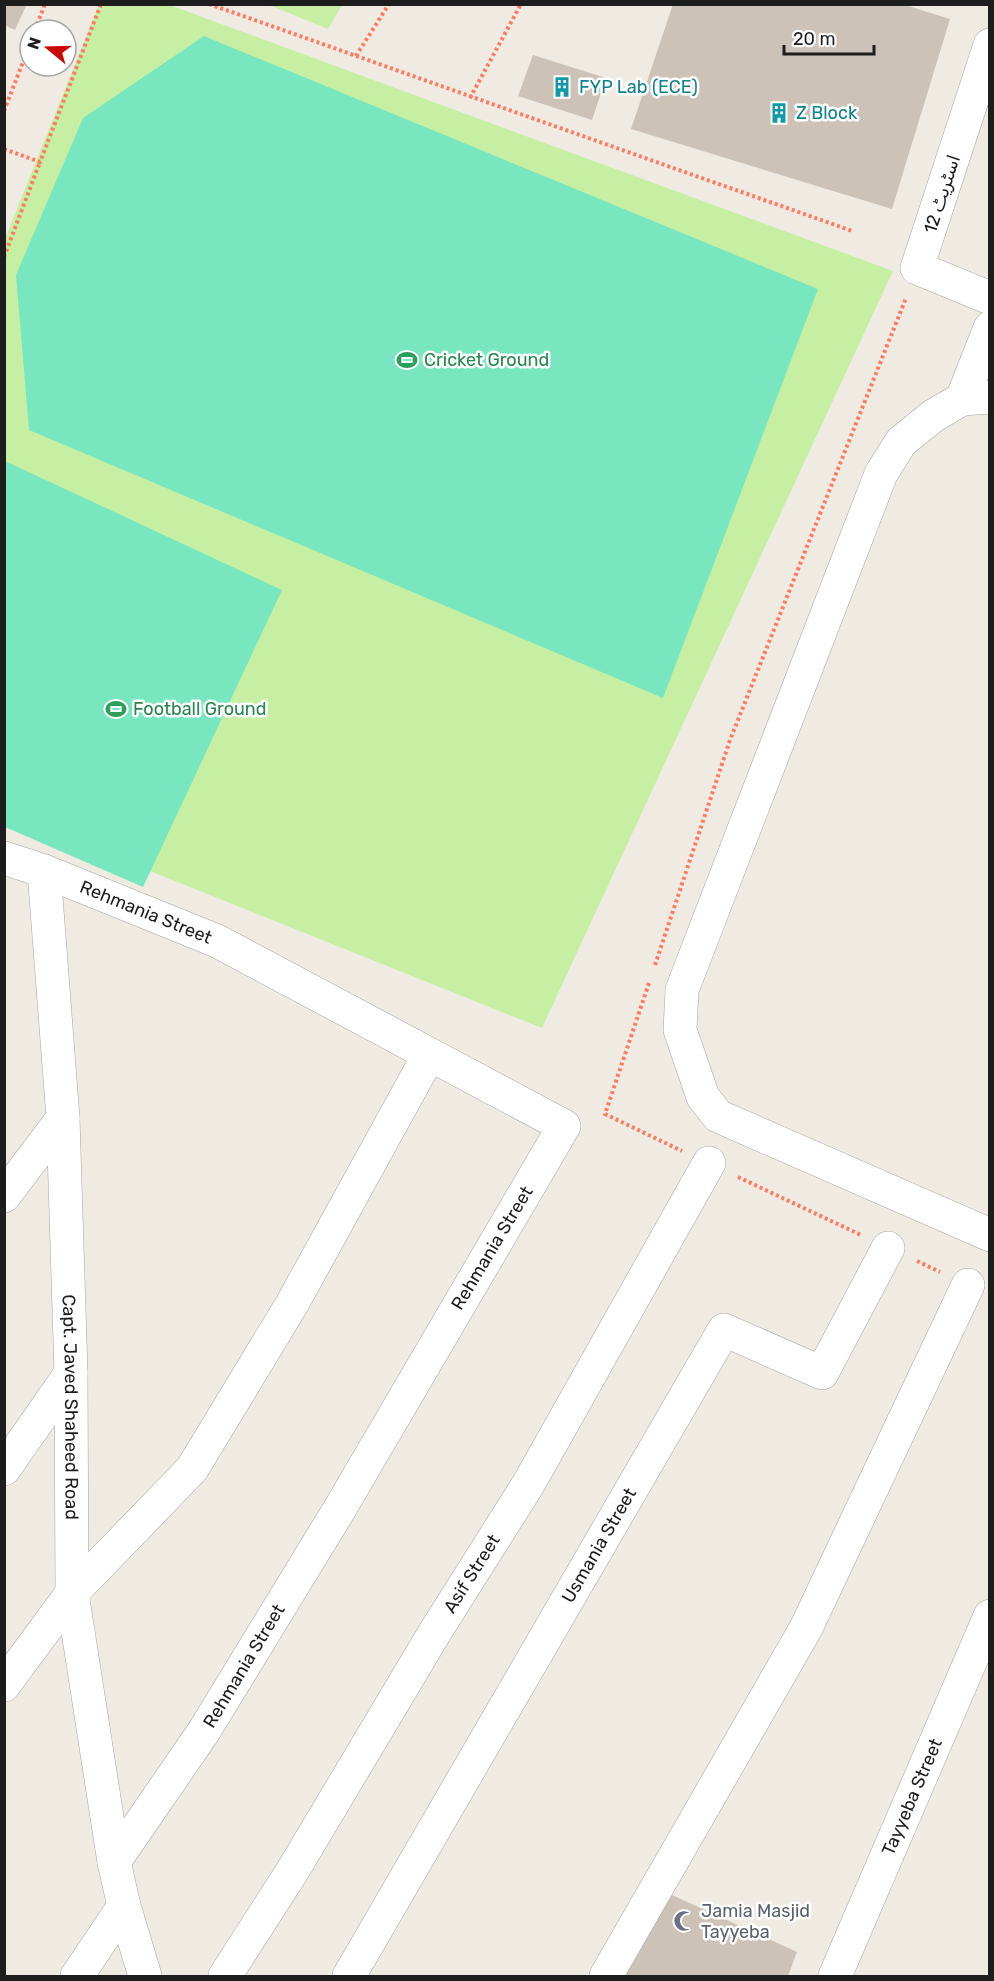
<svg xmlns="http://www.w3.org/2000/svg" width="994" height="1981" viewBox="0 0 994 1981" font-family="Rubik,'Noto Sans Arabic',sans-serif">
  <style>
    .grass { fill: #c6efa3 }
    .pitch { fill: #78e7bf }
    .building { fill: #ccc2b8 }
    .lines { fill: none; stroke-linecap: round; stroke-linejoin: round }
    .minor-casing { stroke: #a4a4a4; stroke-width: 34 }
    .path { stroke: #ff7964; stroke-width: 4; stroke-dasharray: 3 3; stroke-linecap: butt }
    .minor { stroke: #fff; stroke-width: 33 }
    .labels { text-anchor: middle; stroke-width: 5; stroke-linejoin: round; paint-order: stroke }
    .culture-label { font-size: 18px; fill: #0d838f; stroke: #fff; text-anchor: start }
    .street-label { font-size: 18px; fill: #1d1d1d; stroke: #fff }
    .leisure-label { font-size: 18px; fill: #27864d; stroke: #fff; text-anchor: start }
    .worship-label { font-size: 18px; fill: #5b616d; stroke: #fff; text-anchor: start }
  </style>
  <rect width="100%" height="100%" fill="#f0ebe2"/>
  <g class="grass">
    <polygon points="167,4 893,271 542,1028 5,813 4,241 99,5"/>
    <polygon points="269,5 342,5 328,29"/>
  </g>
  <g class="pitch">
    <polygon points="204,36 818,289 663,698 29,430 16,275 83,118"/>
    <polygon points="5,461 282,590 143,887 5,827"/>
  </g>
  <g class="building">
    <polygon points="4,4 27,4 15,30 4,25"/>
    <polygon points="673,4 902,4 950,19 892,209 631,129"/>
    <polygon points="533,55 606,78 592,120 518,96"/>
    <polygon points="659,1889 797,1952 788,1976 618,1976"/>
  </g>
  <g class="lines">
    <g class="minor-casing">
      <g id="minor">
        <polyline points="990,45 917,268 990,298"/>
        <polyline points="990,397 962,399 933,416 901,442 881,474 682,990 680,1030 703,1097 718,1116 990,1235"/>
        <polyline points="962,399 990,328"/>
        <path id="s1" d="M4,858L44,871L63,1118L71,1373L72,1593L114,1862L124,1906L145,1976"/>
        <path id="s2" d="M44,871L217,941L564,1126L339,1510L204,1731L114,1862"/>
        <polyline points="4,1196 63,1118"/>
        <polyline points="4,1469 71,1373"/>
        <polyline points="4,1685 72,1593 192,1469 292,1304 429,1055"/>
        <polyline points="77,1976 124,1906"/>
        <path id="s3" d="M225,1976L293,1870L435,1632L529,1483L709,1163"/>
        <path id="s4" d="M349,1976L724,1330L822,1373L888,1248"/>
        <polyline points="606,1976 806,1628 968,1285"/>
        <path id="s5" d="M835,1976L990,1616"/>
      </g>
    </g>
    <g class="path">
      <polyline points="209,4 852,231"/>
      <polyline points="35,30 45,4"/>
      <polyline points="356,56 389,4"/>
      <polyline points="470,98 521,4"/>
      <polyline points="4,111 30,44"/>
      <polyline points="4,149 40,162 101,4"/>
      <polyline points="4,257 40,162"/>
      <polyline points="655,965 730,740 906,298"/>
      <polyline points="649,983 605,1114 682,1151"/>
      <polyline points="738,1177 861,1235"/>
      <polyline points="917,1261 940,1272"/>
    </g>
    <use href="#minor" class="minor"/>
  </g>
  <defs>
    <g id="building-bare" transform="scale(1.62)"><path d="M-4-6H4V6H1V3H-1V6H-4ZM-2.5-4.3h1.7v1.8h-1.7ZM.8-4.3h1.7v1.8H.8ZM-2.5-1h1.7V.8h-1.7ZM.8-1h1.7V.8H.8Z" fill="#0f9aa8" stroke="#fff" stroke-width="2.5" paint-order="stroke"/></g>
    <g id="stadium-bare" transform="scale(1.62)"><path d="M0-5a6.5 5 0 1 0 0 10a6.5 5 0 1 0 0-10ZM-3.5-1.8h7v3.6h-7Z" fill="#2e9e5b" stroke="#fff" stroke-width="2.5" paint-order="stroke"/></g>
    <g id="mosque-bare" transform="scale(1.62)"><path d="M3.5-4.9A6 6 0 1 0 3.5 4.9A5 5 0 1 1 3.5-4.9Z" fill="#6b7280" stroke="#fff" stroke-width="2.5" paint-order="stroke"/></g>
  </defs>
  <g fill-rule="evenodd">
    <use href="#building-bare" x="562" y="87"/>
    <use href="#building-bare" x="779" y="113"/>
    <use href="#stadium-bare" x="407" y="360"/>
    <use href="#stadium-bare" x="116" y="709"/>
    <use href="#mosque-bare" x="684" y="1921"/>
  </g>
  <g class="labels">
    <g class="culture-label">
      <text x="579" y="93">FYP Lab (ECE)</text>
      <text x="796" y="119">Z Block</text>
    </g>
    <g class="street-label">
      <text transform="translate(942 194) rotate(-72)" y="6">اسٹریٹ 12</text>
      <text dy="6" stroke="none"><textPath href="#s2" startOffset="110">Rehmania Street</textPath></text>
      <text transform="translate(492 1248) rotate(-59)" y="6">Rehmania Street</text>
      <text dy="6" stroke="none"><textPath href="#s1" startOffset="579">Capt. Javed Shaheed Road</textPath></text>
      <text dy="6" stroke="none"><textPath href="#s4" startOffset="498">Usmania Street</textPath></text>
      <text dy="6" stroke="none"><textPath href="#s3" startOffset="472">Asif Street</textPath></text>
      <text transform="translate(244 1666) rotate(-59)" y="6">Rehmania Street</text>
      <text dy="6" stroke="none"><textPath href="#s5" startOffset="195">Tayyeba Street</textPath></text>
    </g>
    <g class="leisure-label">
      <text x="424" y="366">Cricket Ground</text>
      <text x="133" y="715">Football Ground</text>
    </g>
    <g class="worship-label">
      <text x="701" y="1917">Jamia Masjid<tspan x="701" dy="21">Tayyeba</tspan></text>
    </g>
  </g>
  <rect width="994" height="1981" fill="none" stroke="#1d1d1d" stroke-width="12"/>
  <g transform="translate(48 48) rotate(289)"><circle r="28" fill="#ffffff" stroke="#a5a5a5" stroke-width="1.5"/>
  <path d="M0-4.5L10 22L0 15L-10 22Z" fill="#cb0600"/>
  <text y="-9" font-size="16" font-weight="bold" text-anchor="middle" fill="#1d1d1d">N</text>
  </g>
  <path d="M784 45v9h90v-9" fill="none" stroke="#1d1d1d" stroke-width="3"/>
  <text x="793" y="45" font-size="18" fill="#1d1d1d" stroke="#ffffff" stroke-width="4.5" paint-order="stroke">20 m</text>
</svg>
